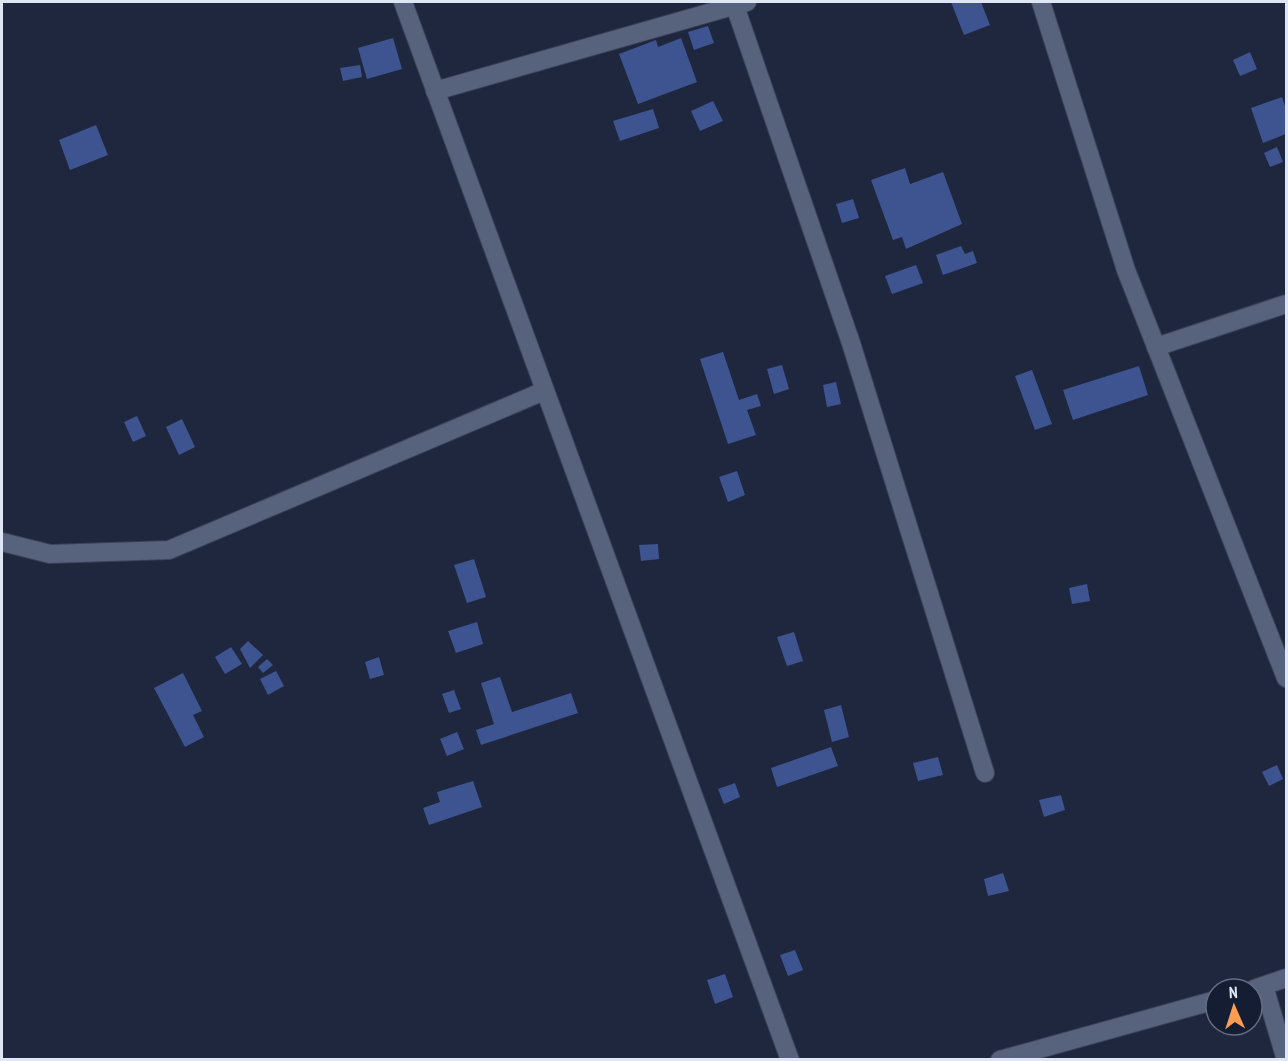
<svg xmlns="http://www.w3.org/2000/svg" width="1288" height="1061" viewBox="0 0 1288 1061" font-family="'PT Sans Narrow',sans-serif">
  <style>
    .building { fill: #3e5491 }
    .lines { fill: none; stroke-linecap: round; stroke-linejoin: round }
    .minor-casing { stroke: #3b4256; stroke-width: 20 }
    .minor { stroke: #57627d; stroke-width: 18 }
  </style>
  <rect width="100%" height="100%" fill="#1e273e"/>
  <g class="building">
    <polygon points="951,2 981,2 990,25 964,35"/>
    <polygon points="708,26 714,43 694,50 688,32"/>
    <polygon points="393,38 402,69 367,79 358,48"/>
    <polygon points="681,38 697,82 638,104 619,54 656,40 658,47"/>
    <polygon points="1250,52 1257,69 1240,76 1233,60"/>
    <polygon points="360,65 362,77 343,81 340,68"/>
    <polygon points="1282,97 1286,109 1286,134 1263,143 1251,108"/>
    <polygon points="713,101 723,121 700,131 691,111"/>
    <polygon points="653,109 659,128 620,141 613,121"/>
    <polygon points="96,125 108,155 70,170 59,140"/>
    <polygon points="1277,147 1283,162 1270,167 1264,153"/>
    <polygon points="905,168 910,184 943,172 962,224 906,249 902,237 893,240 871,180"/>
    <polygon points="853,199 859,218 842,223 836,204"/>
    <polygon points="961,246 965,254 973,251 977,263 943,275 936,255"/>
    <polygon points="916,265 923,283 892,294 885,276"/>
    <polygon points="723,352 739,400 757,394 761,406 747,410 756,435 728,444 700,359"/>
    <polygon points="782,365 789,389 774,394 767,369"/>
    <polygon points="1139,366 1148,395 1073,420 1063,390"/>
    <polygon points="1032,370 1052,424 1035,430 1015,376"/>
    <polygon points="836,382 841,404 827,407 823,385"/>
    <polygon points="137,416 146,436 133,442 124,422"/>
    <polygon points="182,419 195,447 179,455 166,427"/>
    <polygon points="737,471 745,495 728,502 719,477"/>
    <polygon points="658,544 659,559 641,561 639,545"/>
    <polygon points="474,559 486,597 467,603 454,565"/>
    <polygon points="1087,584 1090,601 1072,604 1069,588"/>
    <polygon points="477,622 483,644 456,653 448,631"/>
    <polygon points="794,632 803,661 787,666 777,637"/>
    <polygon points="248,641 263,655 250,668 240,649"/>
    <polygon points="231,647 242,664 225,674 215,657"/>
    <polygon points="379,657 384,675 370,679 365,662"/>
    <polygon points="267,659 273,665 263,673 258,667"/>
    <polygon points="276,671 284,686 268,695 260,679"/>
    <polygon points="183,673 202,711 193,715 204,737 185,747 154,688"/>
    <polygon points="500,677 512,712 571,693 578,713 481,745 476,730 494,724 481,683"/>
    <polygon points="454,690 461,709 449,713 442,694"/>
    <polygon points="841,705 849,737 832,742 824,710"/>
    <polygon points="457,732 464,749 447,756 440,739"/>
    <polygon points="831,747 838,766 777,787 771,768"/>
    <polygon points="938,757 943,775 918,781 913,763"/>
    <polygon points="1277,765 1283,779 1269,786 1262,772"/>
    <polygon points="473,781 482,807 429,825 423,808 440,802 437,792"/>
    <polygon points="735,783 740,797 724,804 718,789"/>
    <polygon points="1061,795 1065,810 1044,817 1039,800"/>
    <polygon points="1003,873 1009,891 988,896 984,879"/>
    <polygon points="795,950 803,970 788,976 780,955"/>
    <polygon points="725,974 733,997 715,1004 707,980"/>
  </g>
  <g class="lines">
    <g class="minor-casing">
      <g id="minor">
        <polyline points="403,2 790,1060"/>
        <polyline points="1041,2 1126,270 1286,678"/>
        <polyline points="735,6 851,343 985,773"/>
        <polyline points="435,91 747,2"/>
        <polyline points="1156,347 1286,304"/>
        <polyline points="2,542 50,554 169,550 544,391"/>
        <polyline points="1264,986 1286,1060"/>
        <polyline points="1254,989 1286,978"/>
        <polyline points="1000,1060 1216,1000"/>
      </g>
    </g>
    <use href="#minor" class="minor"/>
  </g>
  <rect width="1288" height="1061" fill="none" stroke="#dee5f4" stroke-width="6"/>
  <g transform="translate(1234 1007) rotate(357)"><circle r="28" fill="#151d33" stroke="#656d80" stroke-width="1.5"/>
  <path d="M0-4.5L10 22L0 15L-10 22Z" fill="#fc9e52"/>
  <text y="-9" font-size="16" font-weight="bold" text-anchor="middle" fill="#dee5f4">N</text>
  </g>
</svg>
